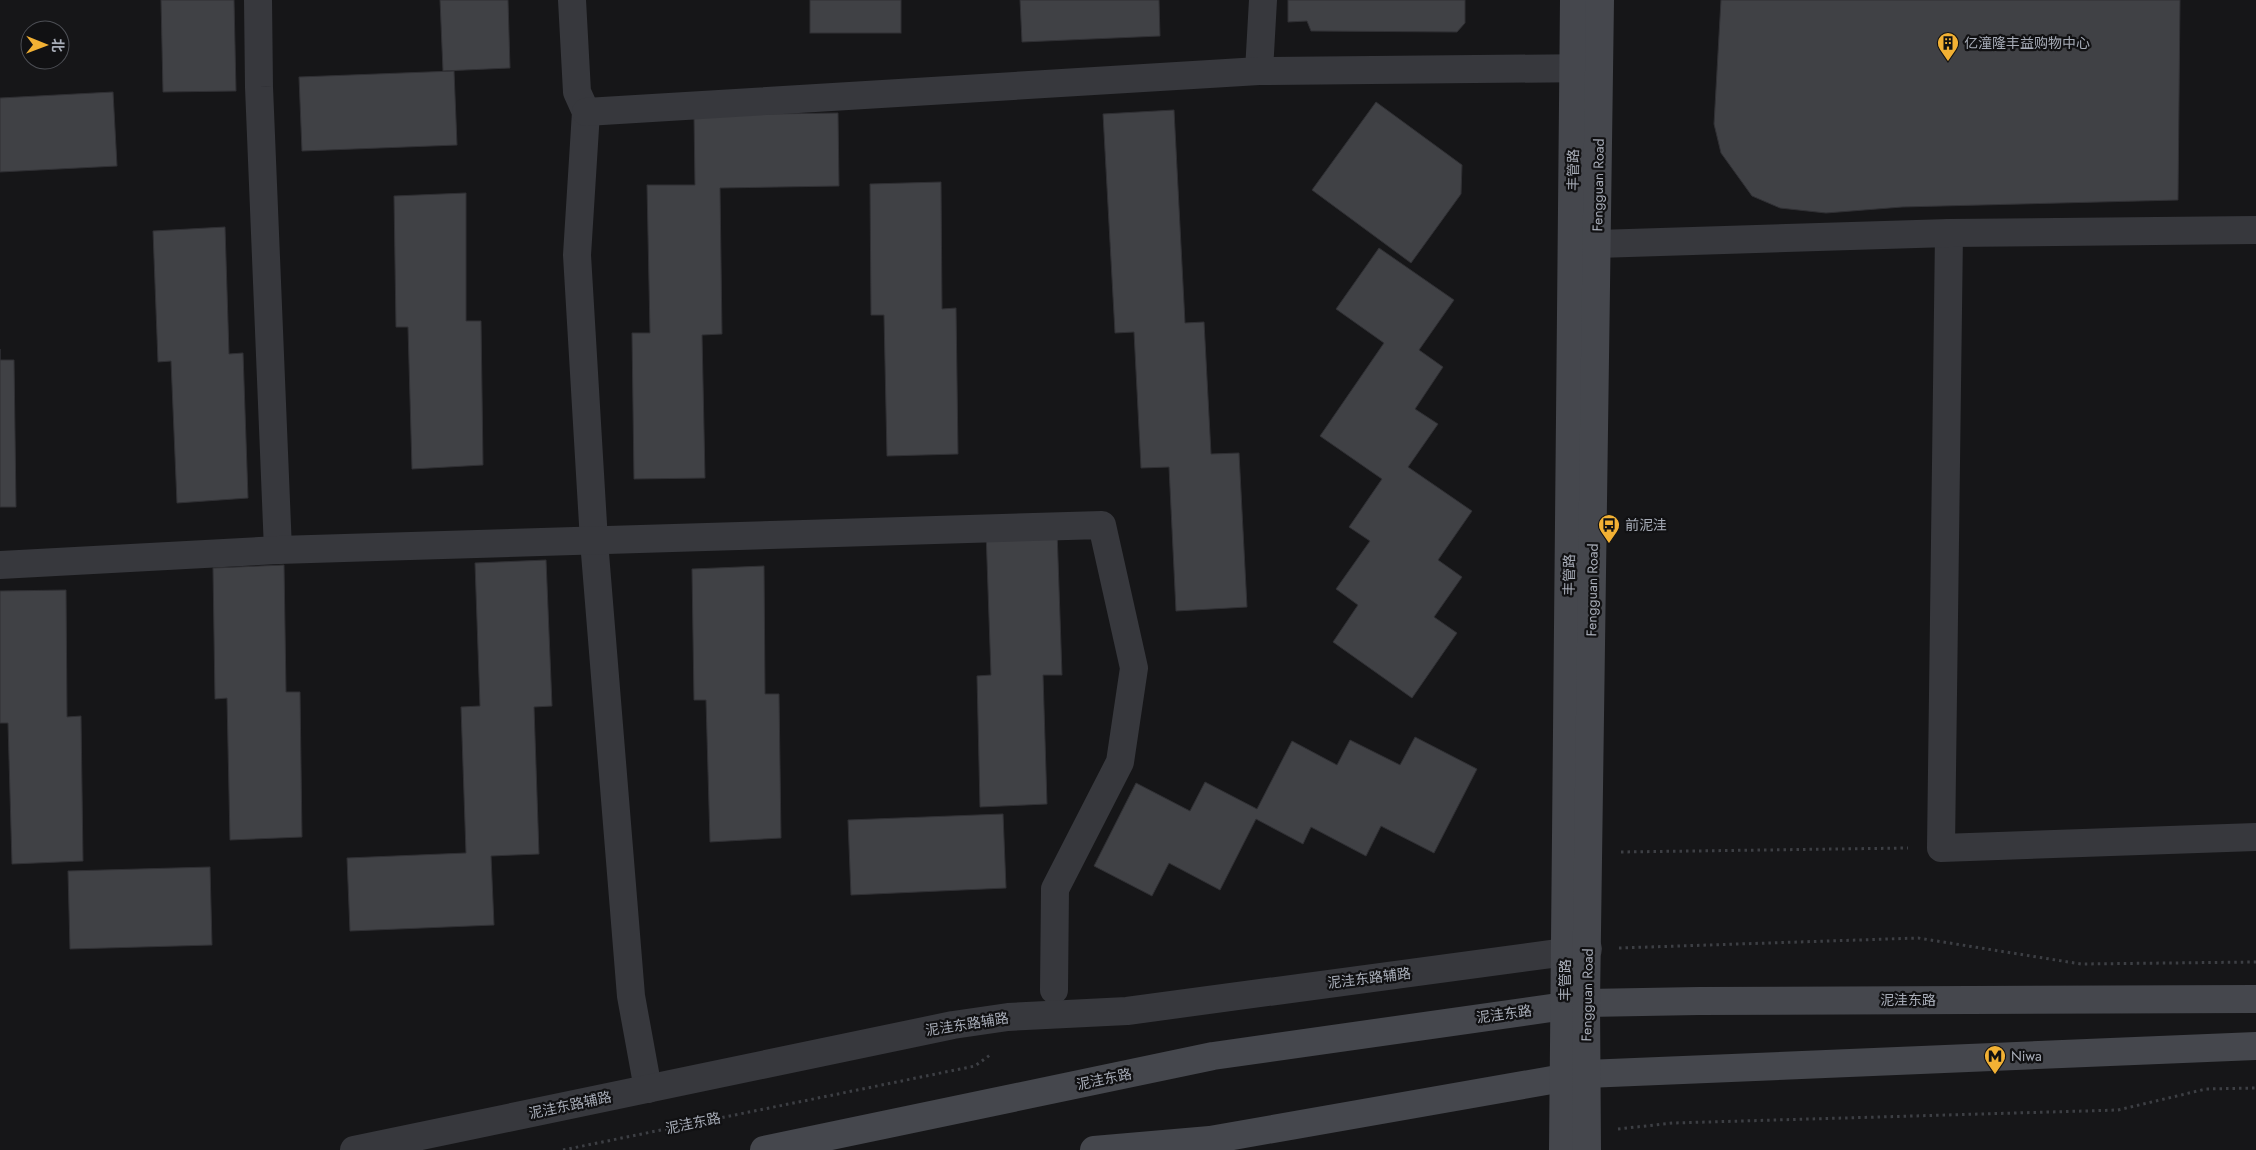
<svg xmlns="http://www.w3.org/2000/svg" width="2256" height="1150" viewBox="0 0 2256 1150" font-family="Jost,'Noto Sans SC',sans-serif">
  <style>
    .building { fill: #404145; stroke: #303034 }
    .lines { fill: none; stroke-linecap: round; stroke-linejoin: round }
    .path { stroke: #3d3f44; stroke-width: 3; stroke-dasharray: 2.5 4; stroke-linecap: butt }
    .minor { stroke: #37383d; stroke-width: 28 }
    .tertiary { stroke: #37383d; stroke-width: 28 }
    .secondary { stroke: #45474d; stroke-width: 28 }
    .labels { text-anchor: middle; stroke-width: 4.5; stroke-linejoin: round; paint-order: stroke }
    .poi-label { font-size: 14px; fill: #a8adb8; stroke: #111113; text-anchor: start }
    .street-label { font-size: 14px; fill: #a8adb8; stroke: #111113 }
  </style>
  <rect width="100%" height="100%" fill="#161618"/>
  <g class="building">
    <polygon points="161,0 234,0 236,91 163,92"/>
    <polygon points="440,0 508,0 510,68 443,71"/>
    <rect x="810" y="0" width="91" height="33"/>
    <polygon points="1020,0 1159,0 1160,36 1022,42"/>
    <polygon points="1288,0 1465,0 1465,23 1457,32 1311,31 1307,21 1288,22"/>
    <polygon points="1721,0 2180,0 2178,200 1902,207 1826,213 1780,208 1752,196 1721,153 1714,124"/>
    <polygon points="454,71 457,145 302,151 299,77"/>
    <polygon points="113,92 117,166 0,172 0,98"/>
    <polygon points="1376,102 1462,165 1461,194 1411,263 1312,190"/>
    <polygon points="1174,110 1185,323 1204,322 1211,454 1239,453 1247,607 1176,611 1169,467 1141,468 1134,332 1115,333 1103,114"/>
    <polygon points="838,113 839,186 720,188 722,334 702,335 705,478 634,479 632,333 650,333 647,185 695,185 694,115"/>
    <polygon points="941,182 942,309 956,308 958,454 887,456 884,315 871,315 870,184"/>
    <polygon points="466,193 466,321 481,321 483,465 412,469 408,327 396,327 394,196"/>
    <polygon points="225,227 229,354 243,353 248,498 177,503 171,361 158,362 153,231"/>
    <polygon points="1379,248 1454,300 1419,350 1443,367 1415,409 1438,424 1408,467 1472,511 1438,560 1462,577 1434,617 1457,633 1412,698 1333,642 1358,605 1336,589 1370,541 1349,527 1382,479 1320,436 1384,343 1336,309"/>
    <polygon points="0,349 0,360 14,360 16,507 0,507"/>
    <polygon points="1057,530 1062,675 1043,675 1047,804 980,807 977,676 991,675 986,531"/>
    <polygon points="546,560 552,706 534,707 539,854 491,856 494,925 350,931 347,858 466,853 461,707 480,706 475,563"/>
    <polygon points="284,565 286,692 300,692 302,837 230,840 227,698 215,699 213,568"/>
    <polygon points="764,566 765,694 779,694 781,838 710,842 706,700 694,700 692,569"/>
    <polygon points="66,590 67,717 81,716 83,861 12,864 8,723 0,723 0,591"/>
    <polygon points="1415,737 1477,769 1434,853 1381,826 1366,856 1311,827 1303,844 1256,819 1220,890 1169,863 1152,896 1094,866 1136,783 1190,811 1205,782 1257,809 1292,741 1337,765 1350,740 1400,765"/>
    <polygon points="1003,814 1006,888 851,895 848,820"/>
    <polygon points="210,867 212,945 70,949 68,871"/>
  </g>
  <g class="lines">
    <g class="path">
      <polyline points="1621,852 1908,848"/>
      <polyline points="1619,948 1918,938 2081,964 2256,962"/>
      <polyline points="1618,1129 1673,1123 2118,1110 2206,1089 2256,1088"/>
      <polyline points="563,1150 975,1066 990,1055"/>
    </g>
    <g class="minor">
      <polyline points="258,0 259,87 278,550"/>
      <polyline points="572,0 577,92 586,112 577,255 594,541 631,996 648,1089"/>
      <polyline points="1259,71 1263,0"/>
      <polyline points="586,112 1259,71 1596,68"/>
      <polyline points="1949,233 1941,848 2256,837"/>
      <polyline points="1597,244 1949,233 2256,230"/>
      <polyline points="0,565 278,550 1102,525 1134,668 1120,762 1055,889 1054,990"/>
    </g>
    <polyline class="tertiary" points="354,1150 953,1025 1008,1017 1127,1011 1588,949"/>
    <g class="secondary">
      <polyline points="764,1150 1213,1056 1586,1003 1699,1001 2256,999"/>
      <polyline points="1094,1150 1210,1140 1586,1074 2256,1046"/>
      <polyline points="1563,1150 1574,0"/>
      <polyline points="1587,1150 1586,1003 1600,0"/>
    </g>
  </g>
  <defs>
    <g id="building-pin" transform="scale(1.125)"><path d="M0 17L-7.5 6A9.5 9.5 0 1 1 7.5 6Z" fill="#f2b134" stroke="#111113"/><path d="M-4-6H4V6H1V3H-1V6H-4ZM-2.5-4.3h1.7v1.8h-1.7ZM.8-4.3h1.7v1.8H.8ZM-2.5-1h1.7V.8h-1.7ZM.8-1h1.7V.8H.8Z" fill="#111"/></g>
    <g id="bus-pin" transform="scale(1.125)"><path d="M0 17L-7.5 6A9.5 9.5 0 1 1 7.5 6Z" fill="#f2b134" stroke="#111113"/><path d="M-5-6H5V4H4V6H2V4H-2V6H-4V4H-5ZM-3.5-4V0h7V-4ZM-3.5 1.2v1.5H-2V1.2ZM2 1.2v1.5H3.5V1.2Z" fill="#111"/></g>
    <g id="metro-pin" transform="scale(1.125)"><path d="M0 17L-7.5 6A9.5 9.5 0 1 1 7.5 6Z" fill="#f2b134" stroke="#111113"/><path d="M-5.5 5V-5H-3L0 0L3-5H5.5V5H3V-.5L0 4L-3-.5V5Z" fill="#111"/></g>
  </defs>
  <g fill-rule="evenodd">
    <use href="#building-pin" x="1948" y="43"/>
    <use href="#bus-pin" x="1609" y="525"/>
    <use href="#metro-pin" x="1995" y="1056"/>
  </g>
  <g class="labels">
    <g class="poi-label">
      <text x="1964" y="48">亿潼隆丰益购物中心</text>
      <text x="1625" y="530">前泥洼</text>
      <text x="2011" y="1061">Niwa</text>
    </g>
    <g class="street-label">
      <text transform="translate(1573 170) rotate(-89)" y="5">丰管路</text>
      <text transform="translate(1598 185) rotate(-89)" y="5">Fengguan Road</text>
      <text transform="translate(1569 575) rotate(-89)" y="5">丰管路</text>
      <text transform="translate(1592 590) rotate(-89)" y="5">Fengguan Road</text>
      <text transform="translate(1369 978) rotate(-7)" y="5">泥洼东路辅路</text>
      <text transform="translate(1565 980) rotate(-90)" y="5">丰管路</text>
      <text transform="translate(1587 995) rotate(-89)" y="5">Fengguan Road</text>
      <text x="1908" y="1005">泥洼东路</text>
      <text transform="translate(1504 1014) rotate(-8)" y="5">泥洼东路</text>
      <text transform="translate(967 1024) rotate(-9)" y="5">泥洼东路辅路</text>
      <text transform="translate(1104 1079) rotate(-12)" y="5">泥洼东路</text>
      <text transform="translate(570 1105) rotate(-12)" y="5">泥洼东路辅路</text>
      <text transform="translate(693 1123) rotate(-12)" y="5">泥洼东路</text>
    </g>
  </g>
  <g transform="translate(45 45) rotate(91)"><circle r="24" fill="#111113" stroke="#4d4f55"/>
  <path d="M0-4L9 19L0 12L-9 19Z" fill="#f2b134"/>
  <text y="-8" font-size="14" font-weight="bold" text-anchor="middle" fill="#a8adb8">北</text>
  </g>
</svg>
